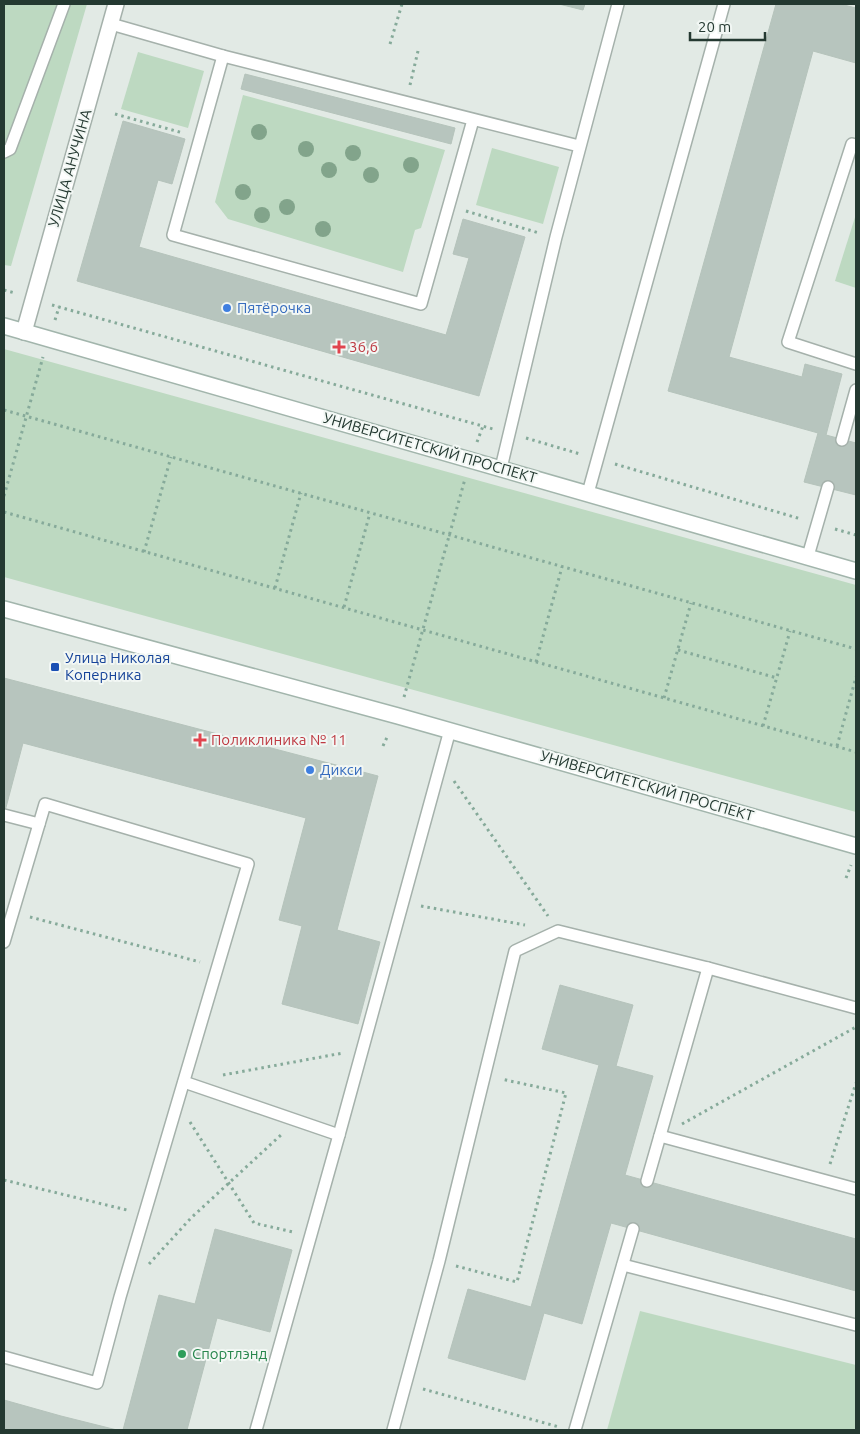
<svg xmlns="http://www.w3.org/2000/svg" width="860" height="1434" viewBox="0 0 860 1434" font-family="Ubuntu,sans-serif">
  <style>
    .green { fill: #bdd9c1 }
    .building { fill: #b7c5be; stroke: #b5c3bb }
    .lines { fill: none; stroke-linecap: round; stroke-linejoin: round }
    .service-casing { stroke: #a5b1ab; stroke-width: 14 }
    .minor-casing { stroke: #a5b1ab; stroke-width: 18 }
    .secondary-casing { stroke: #a2b5ac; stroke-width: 18 }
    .path { stroke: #86aa9a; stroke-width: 3; stroke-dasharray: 2.5 4; stroke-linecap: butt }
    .service { stroke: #fff; stroke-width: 11 }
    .minor { stroke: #fff; stroke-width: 15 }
    .secondary { stroke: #fff; stroke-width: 15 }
    .tree { fill: #82a48b }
    .shop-dot { fill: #3f7fe0; stroke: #f2f7f4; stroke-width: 2 }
    .health-dot { fill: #e0444e; stroke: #f2f7f4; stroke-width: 2 }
    .transit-dot { fill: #1a4fb4; stroke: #f2f7f4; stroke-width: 2 }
    .leisure-dot { fill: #2e9e5b; stroke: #f2f7f4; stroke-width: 2 }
    .labels { text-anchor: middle; stroke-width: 4; stroke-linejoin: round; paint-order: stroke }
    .street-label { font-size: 15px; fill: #243931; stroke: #f2f7f4 }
    .shop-label { font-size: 15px; fill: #366cbe; stroke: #f2f7f4; text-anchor: start }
    .health-label { font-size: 15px; fill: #be3a42; stroke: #f2f7f4; text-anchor: start }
    .transit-label { font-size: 15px; fill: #164399; stroke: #f2f7f4; text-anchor: start }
    .leisure-label { font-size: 15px; fill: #27864d; stroke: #f2f7f4; text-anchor: start }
  </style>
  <rect width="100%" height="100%" fill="#e2eae5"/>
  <g class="green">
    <polygon points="4,4 87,4 11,266 4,265"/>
    <polygon points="138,52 204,71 188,128 121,109"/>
    <polygon points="243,95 445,150 421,228 415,230 403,272 228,219 215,202"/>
    <polygon points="492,148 559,167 543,224 476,205"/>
    <polygon points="856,214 856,288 835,281"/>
    <polygon points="4,349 856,585 856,812 4,577"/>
    <polygon points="640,1311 856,1365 856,1430 607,1430"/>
  </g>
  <g class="building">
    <polygon points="559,4 585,4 583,10"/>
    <polygon points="776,4 840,4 856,8 856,63 813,51 729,357 802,377 805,364 842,374 826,435 856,443 856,495 804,482 818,433 668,391"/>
    <polygon points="245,74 455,128 451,144 241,89"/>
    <polygon points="123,121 185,139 172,184 158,180 139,247 446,335 469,258 453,254 463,219 525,237 479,396 77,281"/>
    <polygon points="4,678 378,776 337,930 380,942 358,1024 282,1004 302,926 279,920 306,818 23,743 4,815"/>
    <polygon points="560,985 633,1005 616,1066 653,1076 625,1175 856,1239 856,1291 611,1223 582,1324 544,1313 525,1380 448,1358 468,1289 531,1307 599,1065 542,1049"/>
    <polygon points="215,1229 292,1250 270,1332 217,1318 187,1430 123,1430 159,1295 195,1304"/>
    <polygon points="4,1400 61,1416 117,1430 4,1430"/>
  </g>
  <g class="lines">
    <g class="service-casing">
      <g id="service">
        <polyline points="111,24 223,56 579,146"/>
        <polyline points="223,56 173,235 421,304 473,120"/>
        <polyline points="856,145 852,144 788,342 856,364"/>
        <polyline points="4,152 10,149 64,4"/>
        <polyline points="842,440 856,390"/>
        <polyline points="501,468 556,237 618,4"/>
        <polyline points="588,493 724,4"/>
        <polyline points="808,556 828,487"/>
        <polyline points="4,815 39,824"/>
        <polyline points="4,942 45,804 248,864 120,1297 97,1383 4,1357"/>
        <polyline points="184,1082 339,1135"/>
        <polyline points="660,1136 856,1189"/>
        <polyline points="647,1181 708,968 856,1008"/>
        <polyline points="623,1265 856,1325"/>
        <polyline points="256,1430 339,1135 450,730"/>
        <polyline points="393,1430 439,1261 515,951 558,931 708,968"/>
        <polyline points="575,1430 633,1229"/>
      </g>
    </g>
    <g class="minor-casing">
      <polyline id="minor" points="24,332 116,4"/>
    </g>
    <g class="secondary-casing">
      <g id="secondary">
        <polyline points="4,326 856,571"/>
        <polyline points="4,609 398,716 856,846"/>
      </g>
    </g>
    <g class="path">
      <polyline points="390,44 402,4"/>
      <polyline points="410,85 418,51"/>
      <polyline points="115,114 183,133"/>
      <polyline points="466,211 539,233"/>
      <polyline points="4,290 15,293"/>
      <polyline points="52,305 493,429"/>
      <polyline points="55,320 59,307"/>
      <polyline points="4,410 856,649"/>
      <polyline points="526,438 580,454"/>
      <polyline points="477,442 483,426"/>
      <polyline points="615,464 801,519"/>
      <polyline points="4,496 43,357"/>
      <polyline points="4,512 856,752"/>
      <polyline points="835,529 856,535"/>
      <polyline points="144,552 171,457"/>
      <polyline points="275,588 301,493"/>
      <polyline points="344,607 370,513"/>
      <polyline points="678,650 777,678"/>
      <polyline points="536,662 562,567"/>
      <polyline points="404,697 465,479"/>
      <polyline points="664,698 691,603"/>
      <polyline points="763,726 790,631"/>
      <polyline points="383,746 388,735"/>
      <polyline points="837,746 856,677"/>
      <polyline points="454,781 548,916"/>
      <polyline points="846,878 851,865"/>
      <polyline points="421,906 525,925"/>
      <polyline points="30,917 200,962"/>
      <polyline points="223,1075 343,1053"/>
      <polyline points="190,1122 254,1223 293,1232"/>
      <polyline points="682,1124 856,1027"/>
      <polyline points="830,1164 856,1083"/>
      <polyline points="4,1180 127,1210"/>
      <polyline points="149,1264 191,1218 282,1134"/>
      <polyline points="456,1266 517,1282 566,1093 501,1079"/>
      <polyline points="423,1389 559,1427"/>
    </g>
    <use href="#service" class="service"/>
    <use href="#minor" class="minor"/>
    <use href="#secondary" class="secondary"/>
  </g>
  <g class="tree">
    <circle cx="259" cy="132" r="8"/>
    <circle cx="306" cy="149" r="8"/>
    <circle cx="353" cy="153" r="8"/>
    <circle cx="411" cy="165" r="8"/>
    <circle cx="329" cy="170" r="8"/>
    <circle cx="371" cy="175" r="8"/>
    <circle cx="243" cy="192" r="8"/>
    <circle cx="287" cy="207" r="8"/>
    <circle cx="262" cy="215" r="8"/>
    <circle cx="323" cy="229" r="8"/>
  </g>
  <g class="shop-dot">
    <circle cx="227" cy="308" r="5"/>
    <circle cx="310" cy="770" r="5"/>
  </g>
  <g class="health-dot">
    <path d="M336.5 339.5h5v5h5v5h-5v5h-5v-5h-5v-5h5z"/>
    <path d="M197.5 732.5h5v5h5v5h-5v5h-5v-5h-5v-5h5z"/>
  </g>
  <rect class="transit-dot" x="50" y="662" width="10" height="10" rx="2.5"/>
  <circle class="leisure-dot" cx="182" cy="1354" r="5"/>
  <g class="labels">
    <g class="street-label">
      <text transform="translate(70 168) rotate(-74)" y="5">УЛИЦА АНУЧИНА</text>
      <text transform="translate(430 448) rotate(16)" y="5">УНИВЕРСИТЕТСКИЙ ПРОСПЕКТ</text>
      <text transform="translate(647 786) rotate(16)" y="5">УНИВЕРСИТЕТСКИЙ ПРОСПЕКТ</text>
    </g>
    <g class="shop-label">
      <text x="237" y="313">Пятёрочка</text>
      <text x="320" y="775">Дикси</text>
    </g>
    <g class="health-label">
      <text x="349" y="352">36,6</text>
      <text x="211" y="745">Поликлиника № 11</text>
    </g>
    <g class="transit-label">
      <text x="65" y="663">Улица Николая<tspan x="65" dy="17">Коперника</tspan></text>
    </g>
    <g class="leisure-label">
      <text x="192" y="1359">Спортлэнд</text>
    </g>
  </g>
  <rect width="860" height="1434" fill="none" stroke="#243931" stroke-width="10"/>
  <path d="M690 32v8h75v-8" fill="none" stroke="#243931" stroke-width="2.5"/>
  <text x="698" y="32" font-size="15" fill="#243931" stroke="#f2f7f4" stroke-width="4" paint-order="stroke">20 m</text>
</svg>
